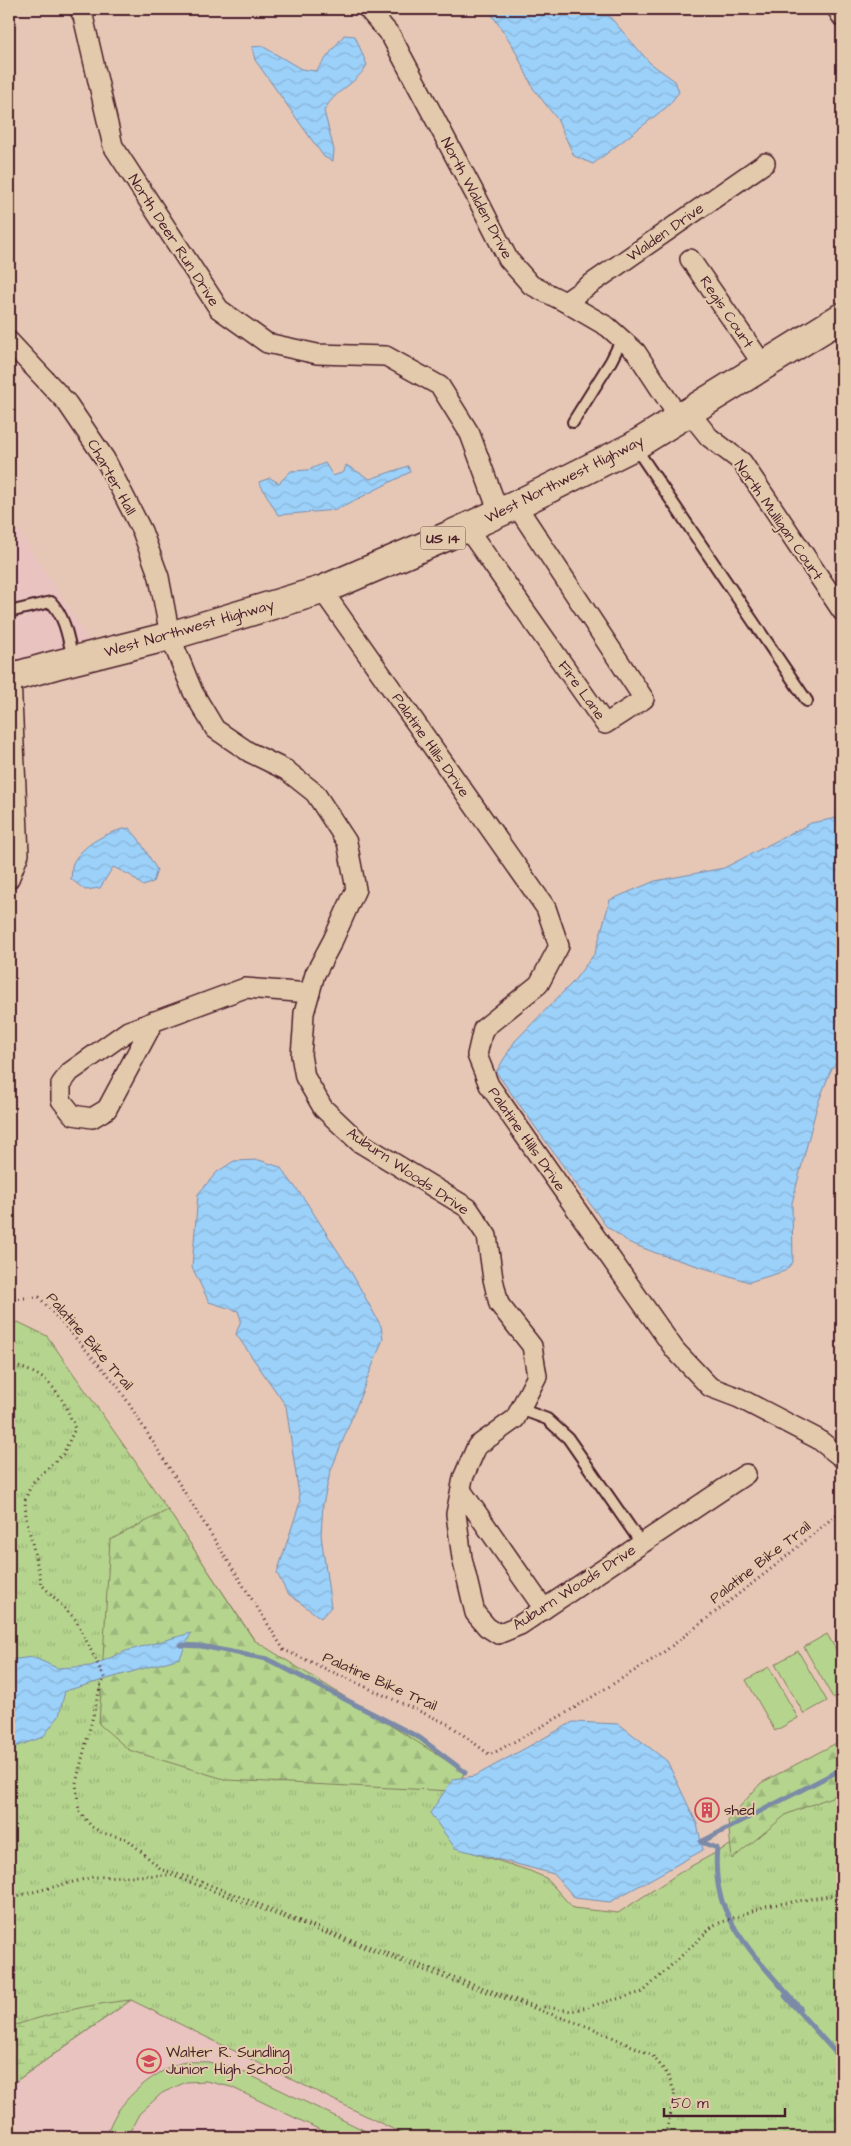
<svg xmlns="http://www.w3.org/2000/svg" width="851" height="2146" viewBox="0 0 851 2146" font-family="'Architects Daughter',sans-serif">
  <style>
    .built { fill: #e8c3c0 }
    .grass { fill: url(#grass-tufts); stroke: #807a5c }
    .forest { fill: url(#forest-firs); stroke: #807a5c }
    .wetland { fill: url(#wetland-marsh); stroke: #807a5c }
    .pitch { fill: #b5d58e; stroke: #807a5c }
    .water { fill: url(#water-waves); stroke: #7b8aa7 }
    .lines { fill: none; stroke-linecap: round; stroke-linejoin: round }
    .stream { stroke: #7b8aa7; stroke-width: 5 }
    .lane-casing { stroke: #4a1f2b; stroke-width: 14 }
    .street-casing { stroke: #4a1f2b; stroke-width: 22 }
    .primary-casing { stroke: #4a1f2b; stroke-width: 31 }
    .path { stroke: #4a1f2b; stroke-width: 3; stroke-dasharray: 1 4; stroke-linecap: butt }
    .lane { stroke: #e4caac; stroke-width: 10 }
    .street { stroke: #e4caac; stroke-width: 19 }
    .primary { stroke: #e4caac; stroke-width: 28 }
    .labels { text-anchor: middle; stroke-width: 4; stroke-linejoin: round; paint-order: stroke }
    .shield { fill: #e4caac; stroke: #785252; stroke-width: 1 }
    .shield-label { font-size: 14px; font-weight: bold; fill: #4a1f2b }
    .street-label { font-size: 15px; fill: #4a1f2b; stroke: #e4caac }
    .poi-label { font-size: 15px; fill: #4a1f2b; stroke: #e4caac; text-anchor: start }
  </style>
  <defs>
    <pattern id="grass-tufts" width="24" height="20" patternUnits="userSpaceOnUse" patternTransform="scale(1.25)"><rect width="24" height="20" fill="#b5d58e"/><path d="M3 7l-1-3M5 7V3M7 7l1-3M15 17l-1-3M17 17v-4M19 17l1-3" fill="none" stroke="#9db67b"/></pattern>
    <pattern id="forest-firs" width="22" height="20" patternUnits="userSpaceOnUse" patternTransform="scale(1.25)"><rect width="22" height="20" fill="#b5d58e"/><path d="M5 1l3.5 6h-7zM16 11l3.5 6h-7z" fill="#9db67b"/></pattern>
    <pattern id="wetland-marsh" width="20" height="14" patternUnits="userSpaceOnUse" patternTransform="scale(1.25)"><rect width="20" height="14" fill="#b5d58e"/><path d="M1 5h8M5 5V1M11 12h8M15 12V8" fill="none" stroke="#9db67b"/></pattern>
    <pattern id="water-waves" width="16" height="10" patternUnits="userSpaceOnUse" patternTransform="scale(1.25)"><rect width="16" height="10" fill="#9cd1fa"/><path d="M0 5q4-4 8 0t8 0" fill="none" stroke="#88b3d6"/></pattern>
  </defs>
  <rect width="100%" height="100%" fill="#e6c7b5"/>
  <filter id="ink" filterUnits="userSpaceOnUse"><feTurbulence type="fractalNoise" baseFrequency=".02" numOctaves="2"/><feDisplacementMap in="SourceGraphic" scale="10" xChannelSelector="R" yChannelSelector="G"/><feConvolveMatrix kernelMatrix="1 2 1 2 8 2 1 2 1" color-interpolation-filters="sRGB"/></filter>
  <g filter="url(#ink)">
    <g class="built">
      <polygon points="9,514 98,654 9,678"/>
      <polygon points="131,2000 409,2137 9,2137 9,2086"/>
    </g>
    <polygon class="grass" points="18,1322 47,1336 137,1464 267,1659 420,1738 465,1772 453,1791 468,1851 530,1871 546,1878 573,1908 618,1913 684,1870 842,1784 842,2137 409,2137 131,2000 9,2086 9,1326"/>
    <g class="forest">
      <polygon points="168,1510 254,1640 465,1772 453,1791 227,1780 129,1750 99,1724 110,1540"/>
      <polygon points="842,1740 842,1793 787,1814 732,1859 728,1820 761,1783"/>
    </g>
    <path class="wetland" d="M131,2000L9,2086V2027C49,2014 89,2004 131,2000Z"/>
    <g class="pitch">
      <polygon points="827,1634 842,1660 842,1693 833,1698 804,1647"/>
      <polygon points="798,1651 827,1701 804,1714 775,1664"/>
      <polygon points="769,1667 798,1718 775,1731 746,1680"/>
      <path d="M208,2062L237,2069L378,2137H335L231,2087L206,2081L186,2082L162,2093L139,2114L127,2137H107C112,2105 151,2073 181,2063C189,2061 200,2062 208,2062Z"/>
    </g>
    <g class="water">
      <polygon points="488,9 603,9 650,63 675,81 679,92 668,106 593,164 574,156 557,119 533,88 513,46"/>
      <path d="M344,35L355,36L367,65C356,85 334,90 324,111L334,150L333,161L324,157L255,60L252,47L262,46L301,69L316,71Z"/>
      <polygon points="325,463 333,476 344,472 346,465 370,479 408,466 410,472 336,510 278,515 259,482 270,478 279,483 291,471 308,470"/>
      <polygon points="842,817 842,1054 830,1072 817,1106 792,1203 793,1262 785,1271 749,1282 656,1253 630,1243 606,1226 496,1072 515,1041 573,982 595,953 610,900 655,881 724,868 811,823"/>
      <path d="M129,828L138,838L157,870L153,882L143,886L130,875L113,867L100,888L85,890L71,879C72,874 71,867 73,863C83,844 109,831 129,828Z"/>
      <polygon points="259,1160 280,1167 305,1200 350,1270 381,1326 383,1339 330,1473 323,1504 321,1535 331,1607 321,1618 287,1593 277,1573 300,1502 286,1406 236,1334 241,1320 238,1311 209,1302 192,1267 198,1194 217,1172 234,1161"/>
      <polygon points="191,1633 180,1658 65,1691 59,1716 43,1737 9,1749 9,1660 33,1657 57,1668 91,1666 126,1651"/>
      <polygon points="573,1722 619,1724 667,1761 697,1824 703,1850 610,1902 575,1898 554,1874 455,1848 430,1813 453,1779 475,1776"/>
    </g>
    <g class="lines">
      <g class="stream">
        <polyline points="180,1645 201,1646 267,1659 420,1738 465,1772"/>
        <path d="M701,1842L717,1848C715,1867 717,1891 725,1909C740,1944 775,1979 800,2008L785,1996L842,2060"/>
        <polyline points="701,1842 842,1769"/>
      </g>
      <g class="lane-casing">
        <g id="lane">
          <polyline points="573,422 611,361 622,339"/>
          <polyline points="635,447 807,701"/>
          <path d="M9,612L51,602C66,618 68,639 73,659"/>
          <polyline points="520,1409 547,1419 568,1438 641,1543"/>
        </g>
      </g>
      <g class="street-casing">
        <g id="street">
          <polyline points="79,9 83,16 113,146 219,309 267,343 317,354 386,356 440,386 470,434 499,513"/>
          <polyline points="368,9 391,36 476,196 508,259 531,285 565,302 608,327 636,352 680,419"/>
          <polyline points="837,9 842,17"/>
          <polyline points="690,259 764,366"/>
          <polyline points="565,302 765,163"/>
          <polyline points="9,341 67,403 105,459 142,531 159,577 170,636 193,692 215,729 249,752 286,770 315,793 347,842 356,889 333,940 315,974 304,1013 303,1031 301,1055 305,1077 323,1108 359,1142 468,1208 487,1236 493,1279 499,1304 532,1346 537,1376 515,1419 477,1446 463,1478 456,1514 462,1558 475,1613 487,1627 498,1634 520,1625 746,1474"/>
          <polyline points="689,412 709,437 742,462 842,611"/>
          <polyline points="467,528 605,724 644,699 516,505"/>
          <polyline points="322,590 546,908 559,946 539,984 483,1029 477,1055 489,1085 675,1350 710,1387 739,1398 818,1439 842,1458"/>
          <polyline points="9,879 19,854 11,678"/>
          <polyline points="154,1021 107,1109 92,1118 73,1115 61,1100 61,1084 70,1072 128,1031 245,988 310,993"/>
          <polyline points="461,1490 544,1609"/>
        </g>
      </g>
      <g class="primary-casing">
        <polyline id="primary" points="9,678 55,665 170,636 322,590 448,536 516,505 634,446 842,317"/>
      </g>
      <g class="path">
        <polyline points="9,1299 39,1297 117,1385 284,1650 450,1725 490,1755 566,1713 660,1655 776,1565 842,1510"/>
        <path d="M9,1365C48,1372 62,1393 75,1429L63,1454L32,1483L25,1500L26,1517L42,1585L76,1620L105,1679L101,1684L76,1783L79,1811L92,1827L103,1833L127,1839L162,1870L192,1878L324,1930L531,2005L572,2011L643,1992L714,1925L766,1906L842,1894"/>
        <polyline points="9,1898 93,1877 171,1875 445,1978 592,2028 652,2055 668,2075 675,2093 665,2137"/>
        <polyline points="840,2137 842,2133"/>
      </g>
      <use href="#lane" class="lane"/>
      <use href="#street" class="street"/>
      <use href="#primary" class="primary"/>
    </g>
  </g>
  <defs>
    <g id="building-ring" transform="scale(1.25)"><circle r="9.5" fill="#e4caac" stroke="#d1495b" stroke-width="1.5"/><path d="M-4-6H4V6H1V3H-1V6H-4ZM-2.5-4.3h1.7v1.8h-1.7ZM.8-4.3h1.7v1.8H.8ZM-2.5-1h1.7V.8h-1.7ZM.8-1h1.7V.8H.8Z" fill="#d1495b"/></g>
    <g id="school-ring" transform="scale(1.25)"><circle r="9.5" fill="#e4caac" stroke="#d1495b" stroke-width="1.5"/><path d="M0-5L7-2L0 1L-7-2ZM-4 1L0 2.5L4 1V4Q0 6-4 4Z" fill="#d1495b"/></g>
  </defs>
  <g fill-rule="evenodd">
    <use href="#building-ring" x="707" y="1810"/>
    <use href="#school-ring" x="149" y="2061"/>
  </g>
  <g class="labels">
    <rect class="shield" x="420.5" y="526.5" width="45" height="23" rx="4"/>
    <g class="shield-label">
      <text x="443" y="543">US 14</text>
    </g>
    <g class="street-label">
      <text transform="translate(477 198) rotate(62)" y="5">North Walden Drive</text>
      <text transform="translate(665 232) rotate(-35)" y="5">Walden Drive</text>
      <text transform="translate(174 240) rotate(57)" y="5">North Deer Run Drive</text>
      <text transform="translate(727 312) rotate(56)" y="5">Regis Court</text>
      <text transform="translate(112 477) rotate(61)" y="5">Charter Hall</text>
      <text transform="translate(564 479) rotate(-27)" y="5">West Northwest Highway</text>
      <text transform="translate(779 520) rotate(55)" y="5">North Mulligan Court</text>
      <text transform="translate(189 628) rotate(-16)" y="5">West Northwest Highway</text>
      <text transform="translate(582 690) rotate(54)" y="5">Fire Lane</text>
      <text transform="translate(431 745) rotate(55)" y="5">Palatine Hills Drive</text>
      <text transform="translate(527 1139) rotate(55)" y="5">Palatine Hills Drive</text>
      <text transform="translate(408 1171) rotate(34)" y="5">Auburn Woods Drive</text>
      <text transform="translate(90 1341) rotate(49)" y="5">Palatine Bike Trail</text>
      <text transform="translate(760 1562) rotate(-38)" y="5">Palatine Bike Trail</text>
      <text transform="translate(574 1587) rotate(-33)" y="5">Auburn Woods Drive</text>
      <text transform="translate(380 1681) rotate(24)" y="5">Palatine Bike Trail</text>
    </g>
    <g class="poi-label">
      <text x="724" y="1815">shed</text>
      <text x="166" y="2057">Walter R. Sundling<tspan x="166" dy="17">Junior High School</tspan></text>
    </g>
  </g>
  <rect width="851" height="2146" fill="none" stroke="#e4caac" stroke-width="30"/>
  <rect x="15" y="15" width="821" height="2116" fill="none" stroke="#4a1f2b" stroke-width="2" filter="url(#ink)"/>
  <path d="M664 2108v8h121v-8" fill="none" stroke="#4a1f2b" stroke-width="2.5"/>
  <text x="671" y="2108" font-size="15" fill="#4a1f2b" stroke="#e4caac" stroke-width="4" paint-order="stroke">50 m</text>
</svg>
